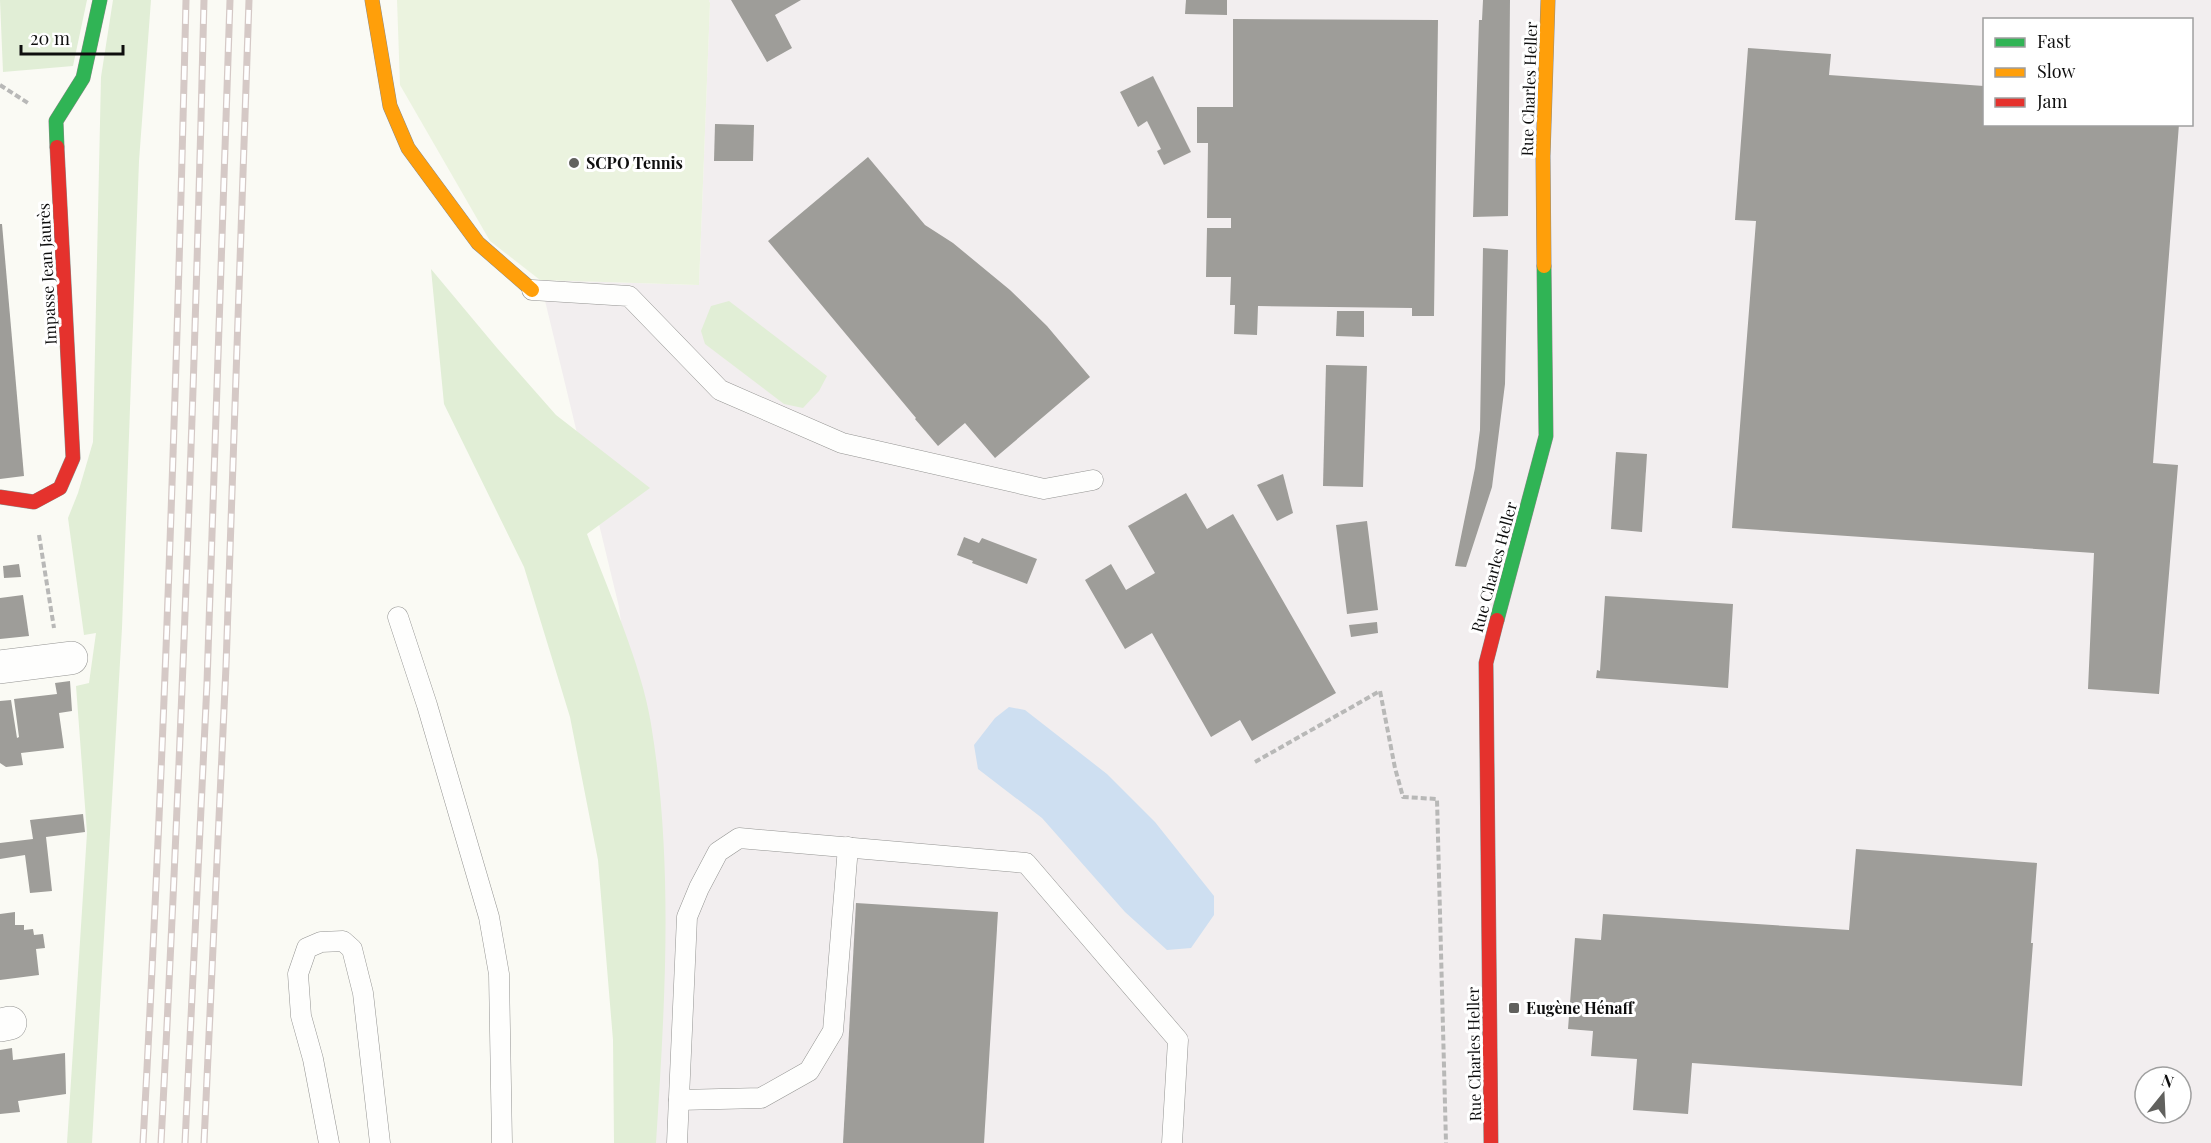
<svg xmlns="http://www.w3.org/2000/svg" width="2211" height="1143" viewBox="0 0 2211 1143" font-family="'Playfair Display',serif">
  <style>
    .industrial { fill: #f2eeef; fill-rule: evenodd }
    .green { fill: #e1eed6 }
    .pitch { fill: #ebf3df }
    .water { fill: #cedff1 }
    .building { fill: #9e9d99 }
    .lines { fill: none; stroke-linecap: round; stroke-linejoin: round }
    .lane-casing { stroke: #949492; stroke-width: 21 }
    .street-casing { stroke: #949492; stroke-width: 34 }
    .fast-casing { stroke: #8b8b88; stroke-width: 15 }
    .slow-casing { stroke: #8b8b88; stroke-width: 15 }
    .jam-casing { stroke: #8b8b88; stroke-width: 15 }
    .path { stroke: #b8b8b7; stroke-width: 4; stroke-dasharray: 6 3; stroke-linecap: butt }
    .lane { stroke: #fefefd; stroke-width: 20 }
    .street { stroke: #fefefd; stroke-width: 33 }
    .fast { stroke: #30b455; stroke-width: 14 }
    .slow { stroke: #ff9f0a; stroke-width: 14 }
    .jam { stroke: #e5322d; stroke-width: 14 }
    .rail-casing { stroke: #d5c9c6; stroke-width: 7 }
    .rail { stroke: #fff; stroke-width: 4.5; stroke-dasharray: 14; stroke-linecap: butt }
    .poi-dot { fill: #61615e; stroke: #fff; stroke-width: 2 }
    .labels { text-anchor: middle; stroke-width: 6; stroke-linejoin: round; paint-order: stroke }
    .street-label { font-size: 16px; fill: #0e0e0e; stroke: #fff }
    .poi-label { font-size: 16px; font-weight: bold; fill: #0e0e0e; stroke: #fff; text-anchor: start }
  </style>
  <rect width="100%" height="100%" fill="#fafaf4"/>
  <path class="industrial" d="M709,0H2211V1143H647L657,908L619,607L540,280L699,285L710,3ZM1984,20H2192V124H1984ZM2145,1077H2181V1113H2145Z"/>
  <g class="green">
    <polygon points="0,0 87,0 73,66 3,72"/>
    <polygon points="113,0 151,0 139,161 122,628 92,1143 67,1143 87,833 76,686 89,683 96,633 84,635 68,518 78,493 93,442 101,77"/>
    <path d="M431,269L497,348L556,415L650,488L587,534C609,593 641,663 651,724C674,863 665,1004 656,1143H614L613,1040L598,860L570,717L524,567L444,404Z"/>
    <polygon points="729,301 827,376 819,391 803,408 784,404 705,344 701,331 711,306"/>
  </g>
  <polygon class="pitch" points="397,0 709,0 710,3 699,285 540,280 490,241 400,85"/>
  <polygon class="water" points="1009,707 1025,710 1107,774 1155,822 1214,896 1214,915 1191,948 1167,950 1125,912 1042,818 978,769 974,745 995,718"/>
  <g class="building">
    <polygon points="731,0 801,0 775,15 792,48 767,62"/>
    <polygon points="1186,0 1227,0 1227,15 1185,14"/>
    <polygon points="1483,0 1510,0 1508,216 1473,217 1479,20 1482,20"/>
    <polygon points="1233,19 1438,20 1434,316 1412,316 1412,308 1258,306 1257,335 1234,334 1235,305 1230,305 1231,277 1206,277 1207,228 1231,228 1231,218 1207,218 1208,143 1197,143 1197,107 1233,107"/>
    <polygon points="1748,48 1831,54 1829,75 1984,86 1984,124 2179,124 2153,463 2178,465 2159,694 2088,689 2094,553 1732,528 1756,221 1735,220"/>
    <polygon points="1153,76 1191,152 1164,165 1157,151 1161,149 1147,121 1138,127 1120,92"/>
    <polygon points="715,124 754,125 753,161 714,161"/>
    <polygon points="868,157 925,225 953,243 1010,290 1047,326 1090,377 995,458 965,423 938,446 915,419 916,418 768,241"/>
    <polygon points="0,224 2,224 24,476 0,479"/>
    <polygon points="1483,248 1508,250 1505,384 1492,487 1466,567 1455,566 1475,468 1480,430"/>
    <polygon points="1337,311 1364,311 1364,337 1336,336"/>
    <polygon points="1326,365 1367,366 1363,487 1323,486"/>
    <polygon points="1616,452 1647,454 1642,532 1611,529"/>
    <polygon points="1283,474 1293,513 1277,521 1257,485"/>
    <polygon points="1186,493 1207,529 1233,514 1336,693 1252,741 1240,720 1211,737 1152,633 1125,649 1085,580 1111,564 1126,590 1155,573 1128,526"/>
    <polygon points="1367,521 1378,610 1347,614 1336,525"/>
    <polygon points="964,537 979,543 982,538 1037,559 1027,584 972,563 973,561 957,555"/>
    <polygon points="19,564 21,577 4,578 3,566"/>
    <polygon points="23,595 29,636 0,639 0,598"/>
    <polygon points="1605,596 1733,604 1728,688 1596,678 1597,670 1600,671"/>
    <polygon points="1377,622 1378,633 1351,637 1349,625"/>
    <polygon points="70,681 72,711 59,713 64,748 21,753 23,765 6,767 0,763 0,701 11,700 17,738 19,737 14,699 57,694 55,683"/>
    <polygon points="83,814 85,832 46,837 52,891 30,893 25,855 0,859 0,843 33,839 30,820"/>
    <polygon points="1856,849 2037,863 2031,943 2033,943 2022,1086 1692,1063 1688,1114 1633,1110 1637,1059 1591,1056 1593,1031 1568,1029 1575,938 1601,940 1603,914 1849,930"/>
    <polygon points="856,903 998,912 984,1143 843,1143"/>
    <polygon points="15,912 15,925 24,925 24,930 33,929 34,935 43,934 45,948 36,949 39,975 0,980 0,914"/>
    <polygon points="12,1048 13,1060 65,1053 66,1094 18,1101 20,1112 0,1114 0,1050"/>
  </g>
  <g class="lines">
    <g class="lane-casing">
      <g id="lane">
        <polyline points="532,290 629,296 720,390 842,443 1044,489 1093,480"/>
        <polyline points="398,617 427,705 489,917 499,974 502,1143"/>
        <polyline points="679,1100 761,1098 809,1071 833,1031 848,847"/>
        <polyline points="329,1143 313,1059 301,1016 298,974 307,948 321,942 343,941 352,949 363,993 380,1143"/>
        <polyline points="677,1143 687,917 699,888 718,852 739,838 1026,863 1178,1040 1172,1143"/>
      </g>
    </g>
    <g class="street-casing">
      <g id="street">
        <polyline points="0,667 71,658"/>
        <polyline points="0,1025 10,1023"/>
      </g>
    </g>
    <g class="fast-casing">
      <g id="fast">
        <polyline points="57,147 56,121 83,78 100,0"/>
        <polyline points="1497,620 1546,436 1544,266"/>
      </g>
    </g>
    <g class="slow-casing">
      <g id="slow">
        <polyline points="372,0 390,106 408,148 478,243 532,290"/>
        <polyline points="1544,266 1543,156 1548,0"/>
      </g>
    </g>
    <g class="jam-casing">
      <g id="jam">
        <polyline points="0,497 34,502 60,488 73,458 57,147"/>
        <polyline points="1491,1143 1486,663 1497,620"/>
      </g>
    </g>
    <g class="path">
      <polyline points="0,85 28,103"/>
      <polyline points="39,535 54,628"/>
      <polyline points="1255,762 1380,691 1395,768 1403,797 1437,799 1446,1143"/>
    </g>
    <use href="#lane" class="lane"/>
    <use href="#street" class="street"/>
    <use href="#fast" class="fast"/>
    <use href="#slow" class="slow"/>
    <use href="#jam" class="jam"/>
    <g class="rail-casing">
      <g id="rail">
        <path d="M143,1143C164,762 177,381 186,0"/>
        <path d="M161,1143C181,762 195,381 204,0"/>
        <polyline points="185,1143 207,683 230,0"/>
        <polyline points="204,1143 226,666 249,0"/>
      </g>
    </g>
    <use href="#rail" class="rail"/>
  </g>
  <g class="poi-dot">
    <circle cx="574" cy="163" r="6"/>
    <rect x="1508" y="1002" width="12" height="12" rx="3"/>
  </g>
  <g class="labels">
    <g class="street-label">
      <text transform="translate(1529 89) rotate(-88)" y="6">Rue Charles Heller</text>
      <text transform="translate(47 274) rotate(-93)" y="6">Impasse Jean Jaurès</text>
      <text transform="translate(1494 567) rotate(-75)" y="6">Rue Charles Heller</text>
      <text transform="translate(1474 1054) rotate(-91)" y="6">Rue Charles Heller</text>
    </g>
    <g class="poi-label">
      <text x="586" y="169">SCPO Tennis</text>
      <text x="1526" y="1014">Eugène Hénaff</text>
    </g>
  </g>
  <rect x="1983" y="18" width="210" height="108" fill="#ffffff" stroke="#9f9f9f" stroke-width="1.5"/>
  <rect x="1995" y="38" width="30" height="9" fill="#30b455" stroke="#9f9f9f" stroke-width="1.5"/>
  <text x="2037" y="48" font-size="18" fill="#0e0e0e">Fast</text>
  <rect x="1995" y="68" width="30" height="9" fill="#ff9f0a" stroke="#9f9f9f" stroke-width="1.5"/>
  <text x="2037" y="78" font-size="18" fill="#0e0e0e">Slow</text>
  <rect x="1995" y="98" width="30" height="9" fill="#e5322d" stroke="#9f9f9f" stroke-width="1.5"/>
  <text x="2037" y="108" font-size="18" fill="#0e0e0e">Jam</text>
  <g transform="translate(2163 1095) rotate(18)"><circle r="28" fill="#ffffff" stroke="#9f9f9f" stroke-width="1.5"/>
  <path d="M0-4.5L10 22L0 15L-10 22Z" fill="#61615e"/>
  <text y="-9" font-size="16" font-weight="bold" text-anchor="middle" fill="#0e0e0e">N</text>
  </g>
  <path d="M21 45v9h102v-9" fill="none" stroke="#0e0e0e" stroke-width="3"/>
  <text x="30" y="45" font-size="18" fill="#0e0e0e" stroke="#ffffff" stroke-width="4.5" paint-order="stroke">20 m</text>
</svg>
